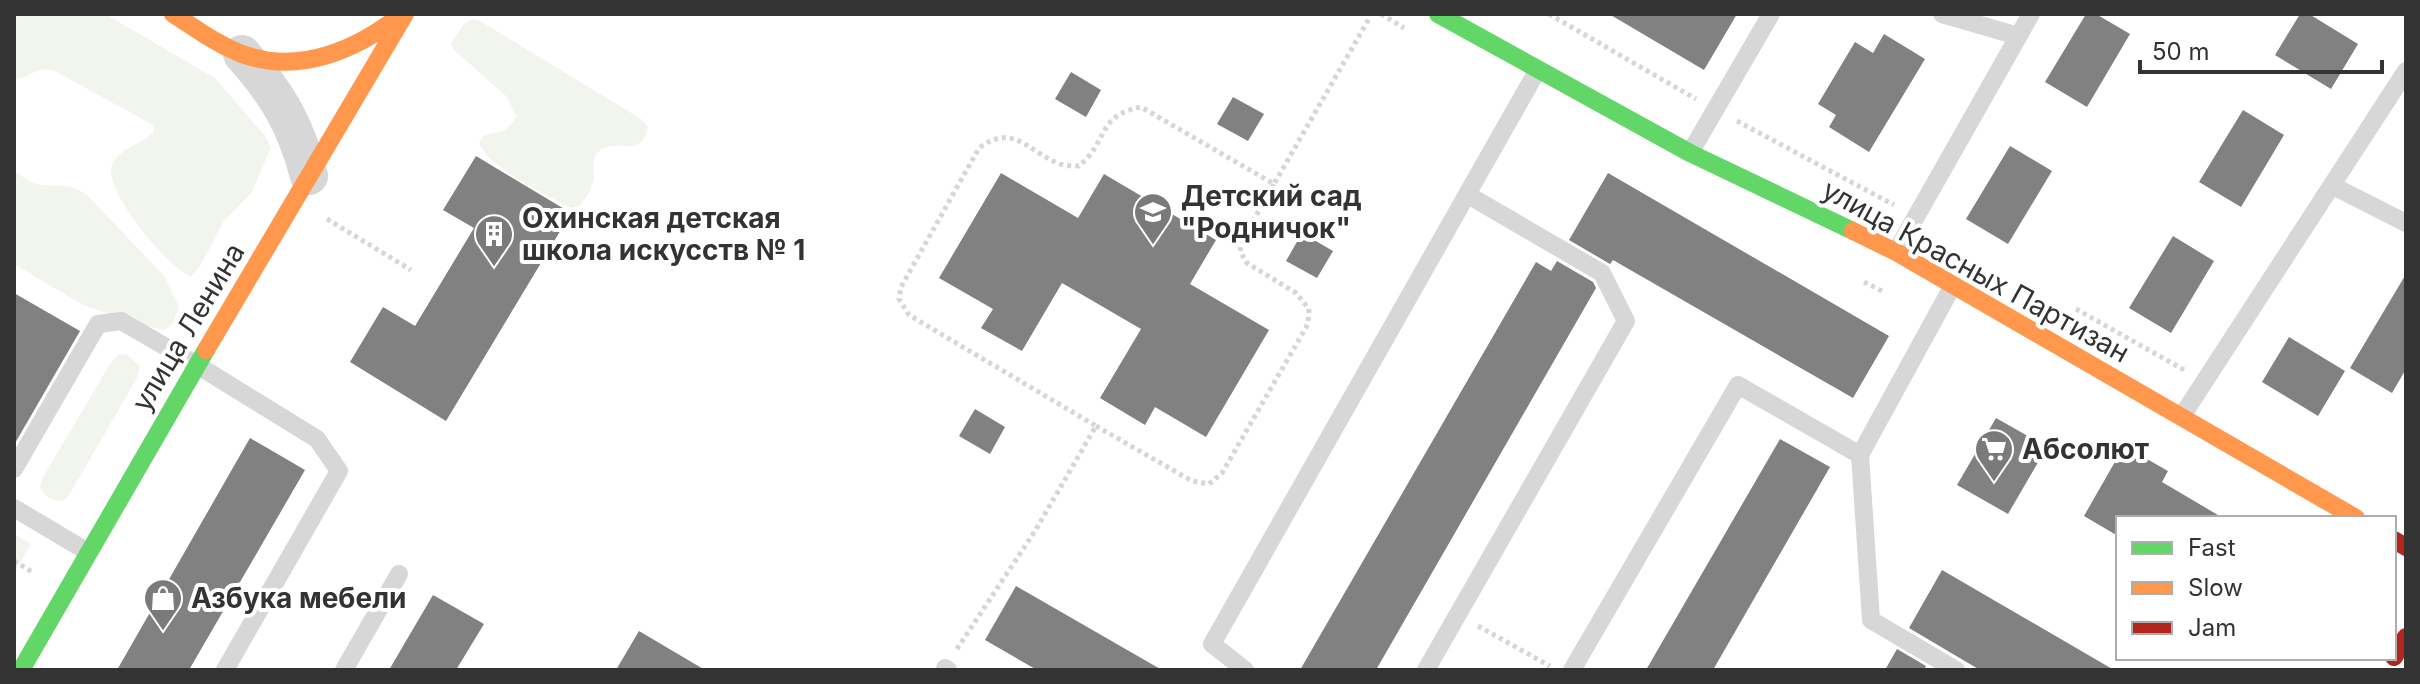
<svg xmlns="http://www.w3.org/2000/svg" width="2420" height="684" viewBox="0 0 2420 684" font-family="Inter,sans-serif">
  <style>
    .green { fill: #f1f5ed }
    .building { fill: #818181 }
    .lines { fill: none; stroke-linecap: round; stroke-linejoin: round }
    .path { stroke: #d6d6d6; stroke-width: 5; stroke-dasharray: 4 4; stroke-linecap: butt }
    .lane { stroke: #d7d7d7; stroke-width: 18 }
    .street { stroke: #d7d7d7; stroke-width: 38 }
    .fast { stroke: #63d668; stroke-width: 18 }
    .slow { stroke: #ff974d; stroke-width: 18 }
    .jam { stroke: #b3261e; stroke-width: 18 }
    .labels { text-anchor: middle; stroke-width: 8; stroke-linejoin: round; paint-order: stroke }
    .poi-label { font-size: 28px; font-weight: bold; fill: #333; stroke: #fff; text-anchor: start }
    .street-label { font-size: 28px; fill: #333; stroke: #fff }
  </style>
  <rect width="100%" height="100%" fill="#fff"/>
  <g class="green">
    <path d="M14,14H105L215,78L265,136L271,147L252,192L224,221L200,266L191,277C167,267 102,189 112,165C120,146 142,146 154,131L153,125L53,70C37,66 29,78 14,80Z"/>
    <path d="M473,19L480,21L641,119L648,127C642,158 619,140 602,149C590,156 594,168 594,178C593,188 585,199 579,206L571,208L562,204C540,191 487,166 479,143L484,135C500,132 510,131 516,116L506,96L454,50L451,43L464,24Z"/>
    <path d="M14,171C23,177 32,184 43,185C63,187 69,183 87,195L165,277L179,307L173,323L165,330L134,323L83,305L14,264Z"/>
    <path d="M126,354L140,366L137,378L69,495L63,501C52,501 45,497 40,487L42,479L110,364L118,355Z"/>
    <polygon points="14,534 31,544 14,573"/>
  </g>
  <g class="building">
    <polygon points="1609,14 1737,14 1704,70"/>
    <polygon points="2086,14 2096,14 2130,34 2087,107 2045,82"/>
    <polygon points="2300,14 2309,14 2358,44 2331,89 2275,55"/>
    <polygon points="1884,34 1925,59 1869,152 1829,127 1836,115 1818,104 1855,42 1873,53"/>
    <polygon points="1071,72 1101,90 1086,117 1055,99"/>
    <polygon points="1233,97 1264,114 1248,141 1217,124"/>
    <polygon points="2243,110 2284,135 2241,207 2199,182"/>
    <polygon points="2010,146 2052,171 2008,244 1966,219"/>
    <polygon points="476,156 571,213 446,421 350,362 383,307 415,326 474,228 443,210"/>
    <polygon points="1001,173 1078,218 1104,174 1216,240 1190,284 1269,330 1206,437 1155,407 1145,425 1100,398 1141,329 1062,283 1022,351 981,328 993,309 939,278"/>
    <polygon points="1608,173 1889,336 1853,398 1613,260 1610,264 1569,240"/>
    <polygon points="1302,233 1333,251 1317,278 1286,261"/>
    <polygon points="2173,236 2214,261 2171,333 2129,308"/>
    <polygon points="1557,261 1593,282 1596,288 1376,670 1300,670 1536,262 1551,271"/>
    <polygon points="2406,274 2406,369 2392,393 2350,368"/>
    <polygon points="14,293 80,331 14,445"/>
    <polygon points="2289,337 2345,371 2318,416 2262,382"/>
    <polygon points="975,409 1005,427 990,454 959,436"/>
    <polygon points="1996,418 2047,447 2008,514 1957,485"/>
    <polygon points="250,438 305,470 189,670 117,670"/>
    <polygon points="1780,439 1830,467 1713,670 1646,670"/>
    <polygon points="2124,446 2168,471 2162,482 2223,518 2118,518 2118,536 2084,516"/>
    <polygon points="1942,570 2114,670 1980,670 1909,628"/>
    <polygon points="1016,586 1162,670 1037,670 985,640"/>
    <polygon points="433,595 484,624 456,670 389,670"/>
    <polygon points="639,631 705,670 616,670"/>
    <polygon points="1897,649 1926,666 1924,670 1885,670"/>
  </g>
  <g class="lines">
    <g class="path">
      <polyline points="1381,14 1404,28"/>
      <polyline points="1549,14 1696,99"/>
      <polyline points="1737,121 1894,205"/>
      <polyline points="327,219 411,270"/>
      <polyline points="1864,282 1884,292"/>
      <polyline points="2076,309 2186,371"/>
      <polyline points="1096,426 1192,481 1209,484 1222,473 1308,324 1309,309 1296,293 1247,263 1240,251 1244,237 1274,184"/>
      <polyline points="14,561 34,573"/>
      <polyline points="1478,626 1550,666"/>
      <path d="M957,649L1035,531L1096,426L909,315L899,299L901,287L979,148C1014,122 1028,152 1060,164C1066,166 1073,166 1079,166C1109,141 1096,116 1141,107L1274,184L1370,17"/>
    </g>
    <g class="lane">
      <polyline points="1942,14 2018,36"/>
      <polyline points="1690,153 1771,14"/>
      <polyline points="2333,186 2406,223"/>
      <polyline points="1896,252 2031,14"/>
      <polyline points="2182,416 2406,71"/>
      <polyline points="1860,455 1871,620 1956,670"/>
      <polyline points="14,469 98,324 121,321 197,365 317,439 339,471 225,670"/>
      <polyline points="14,508 88,552"/>
      <polyline points="945,668 948,670"/>
      <polyline points="344,670 399,574"/>
      <polyline points="1245,670 1212,644 1537,71"/>
      <polyline points="1426,670 1626,321 1602,273 1468,195"/>
      <polyline points="1572,670 1738,385 1860,455 1952,287"/>
    </g>
    <path class="street" d="M242,54C277,93 296,125 309,176"/>
    <g class="fast">
      <polyline points="1438,14 1690,153 1853,231"/>
      <polyline points="21,670 206,350"/>
    </g>
    <g class="slow">
      <path d="M173,14C195,28 218,45 242,54C299,75 357,50 402,14"/>
      <polyline points="1853,231 1896,252 2356,518"/>
      <polyline points="206,350 405,14"/>
    </g>
    <g class="jam">
      <polyline points="2394,540 2406,547"/>
      <polyline points="2394,657 2406,637"/>
    </g>
  </g>
  <defs>
    <g id="school-pin" transform="scale(2)"><path d="M0 17L-7.5 6A9.5 9.5 0 1 1 7.5 6Z" fill="#7a7a7a" stroke="#fff"/><path d="M0-5L7-2L0 1L-7-2ZM-4 1L0 2.5L4 1V4Q0 6-4 4Z" fill="#fff"/></g>
    <g id="building-pin" transform="scale(2)"><path d="M0 17L-7.5 6A9.5 9.5 0 1 1 7.5 6Z" fill="#7a7a7a" stroke="#fff"/><path d="M-4-6H4V6H1V3H-1V6H-4ZM-2.5-4.3h1.7v1.8h-1.7ZM.8-4.3h1.7v1.8H.8ZM-2.5-1h1.7V.8h-1.7ZM.8-1h1.7V.8H.8Z" fill="#fff"/></g>
    <g id="supermarket-pin" transform="scale(2)"><path d="M0 17L-7.5 6A9.5 9.5 0 1 1 7.5 6Z" fill="#7a7a7a" stroke="#fff"/><path d="M-6-5.5h2.5l.6 2H6L4.5 2H-2.5L-4.4-4H-6ZM-1.5 3.2a1.3 1.3 0 1 0 .1 0ZM3 3.2a1.3 1.3 0 1 0 .1 0Z" fill="#fff"/></g>
    <g id="shop-pin" transform="scale(2)"><path d="M0 17L-7.5 6A9.5 9.5 0 1 1 7.5 6Z" fill="#7a7a7a" stroke="#fff"/><path d="M-5-2.5h2.3a2.7 3.5 0 0 1 5.4 0H5L5.5 6h-11ZM-1.5-2.5h3a1.5 2.3 0 0 0-3 0Z" fill="#fff"/></g>
  </defs>
  <g fill-rule="evenodd">
    <use href="#school-pin" x="1153" y="212"/>
    <use href="#building-pin" x="494" y="234"/>
    <use href="#supermarket-pin" x="1994" y="449"/>
    <use href="#shop-pin" x="163" y="598"/>
  </g>
  <g class="labels">
    <g class="poi-label">
      <text x="1181" y="206">Детский сад<tspan x="1181" dy="32">"Родничок"</tspan></text>
      <text x="522" y="228">Охинская детская<tspan x="522" dy="32">школа искусств № 1</tspan></text>
      <text x="2022" y="459">Абсолют</text>
      <text x="191" y="608">Азбука мебели</text>
    </g>
    <g class="street-label">
      <text transform="translate(1976 271) rotate(29)" y="10">улица Красных Партизан</text>
      <text transform="translate(188 327) rotate(-59)" y="10">улица Ленина</text>
    </g>
  </g>
  <rect width="2420" height="684" fill="none" stroke="#333333" stroke-width="32"/>
  <rect x="2116" y="516" width="280" height="144" fill="#ffffff" stroke="#adadad" stroke-width="2"/>
  <rect x="2132" y="542" width="40" height="12" fill="#63d668" stroke="#adadad" stroke-width="2"/>
  <text x="2188" y="556" font-size="24" fill="#333333">Fast</text>
  <rect x="2132" y="582" width="40" height="12" fill="#ff974d" stroke="#adadad" stroke-width="2"/>
  <text x="2188" y="596" font-size="24" fill="#333333">Slow</text>
  <rect x="2132" y="622" width="40" height="12" fill="#b3261e" stroke="#adadad" stroke-width="2"/>
  <text x="2188" y="636" font-size="24" fill="#333333">Jam</text>
  <path d="M2140 60v12h242v-12" fill="none" stroke="#333333" stroke-width="4"/>
  <text x="2152" y="60" font-size="24" fill="#333333" stroke="#ffffff" stroke-width="6" paint-order="stroke">50 m</text>
</svg>
